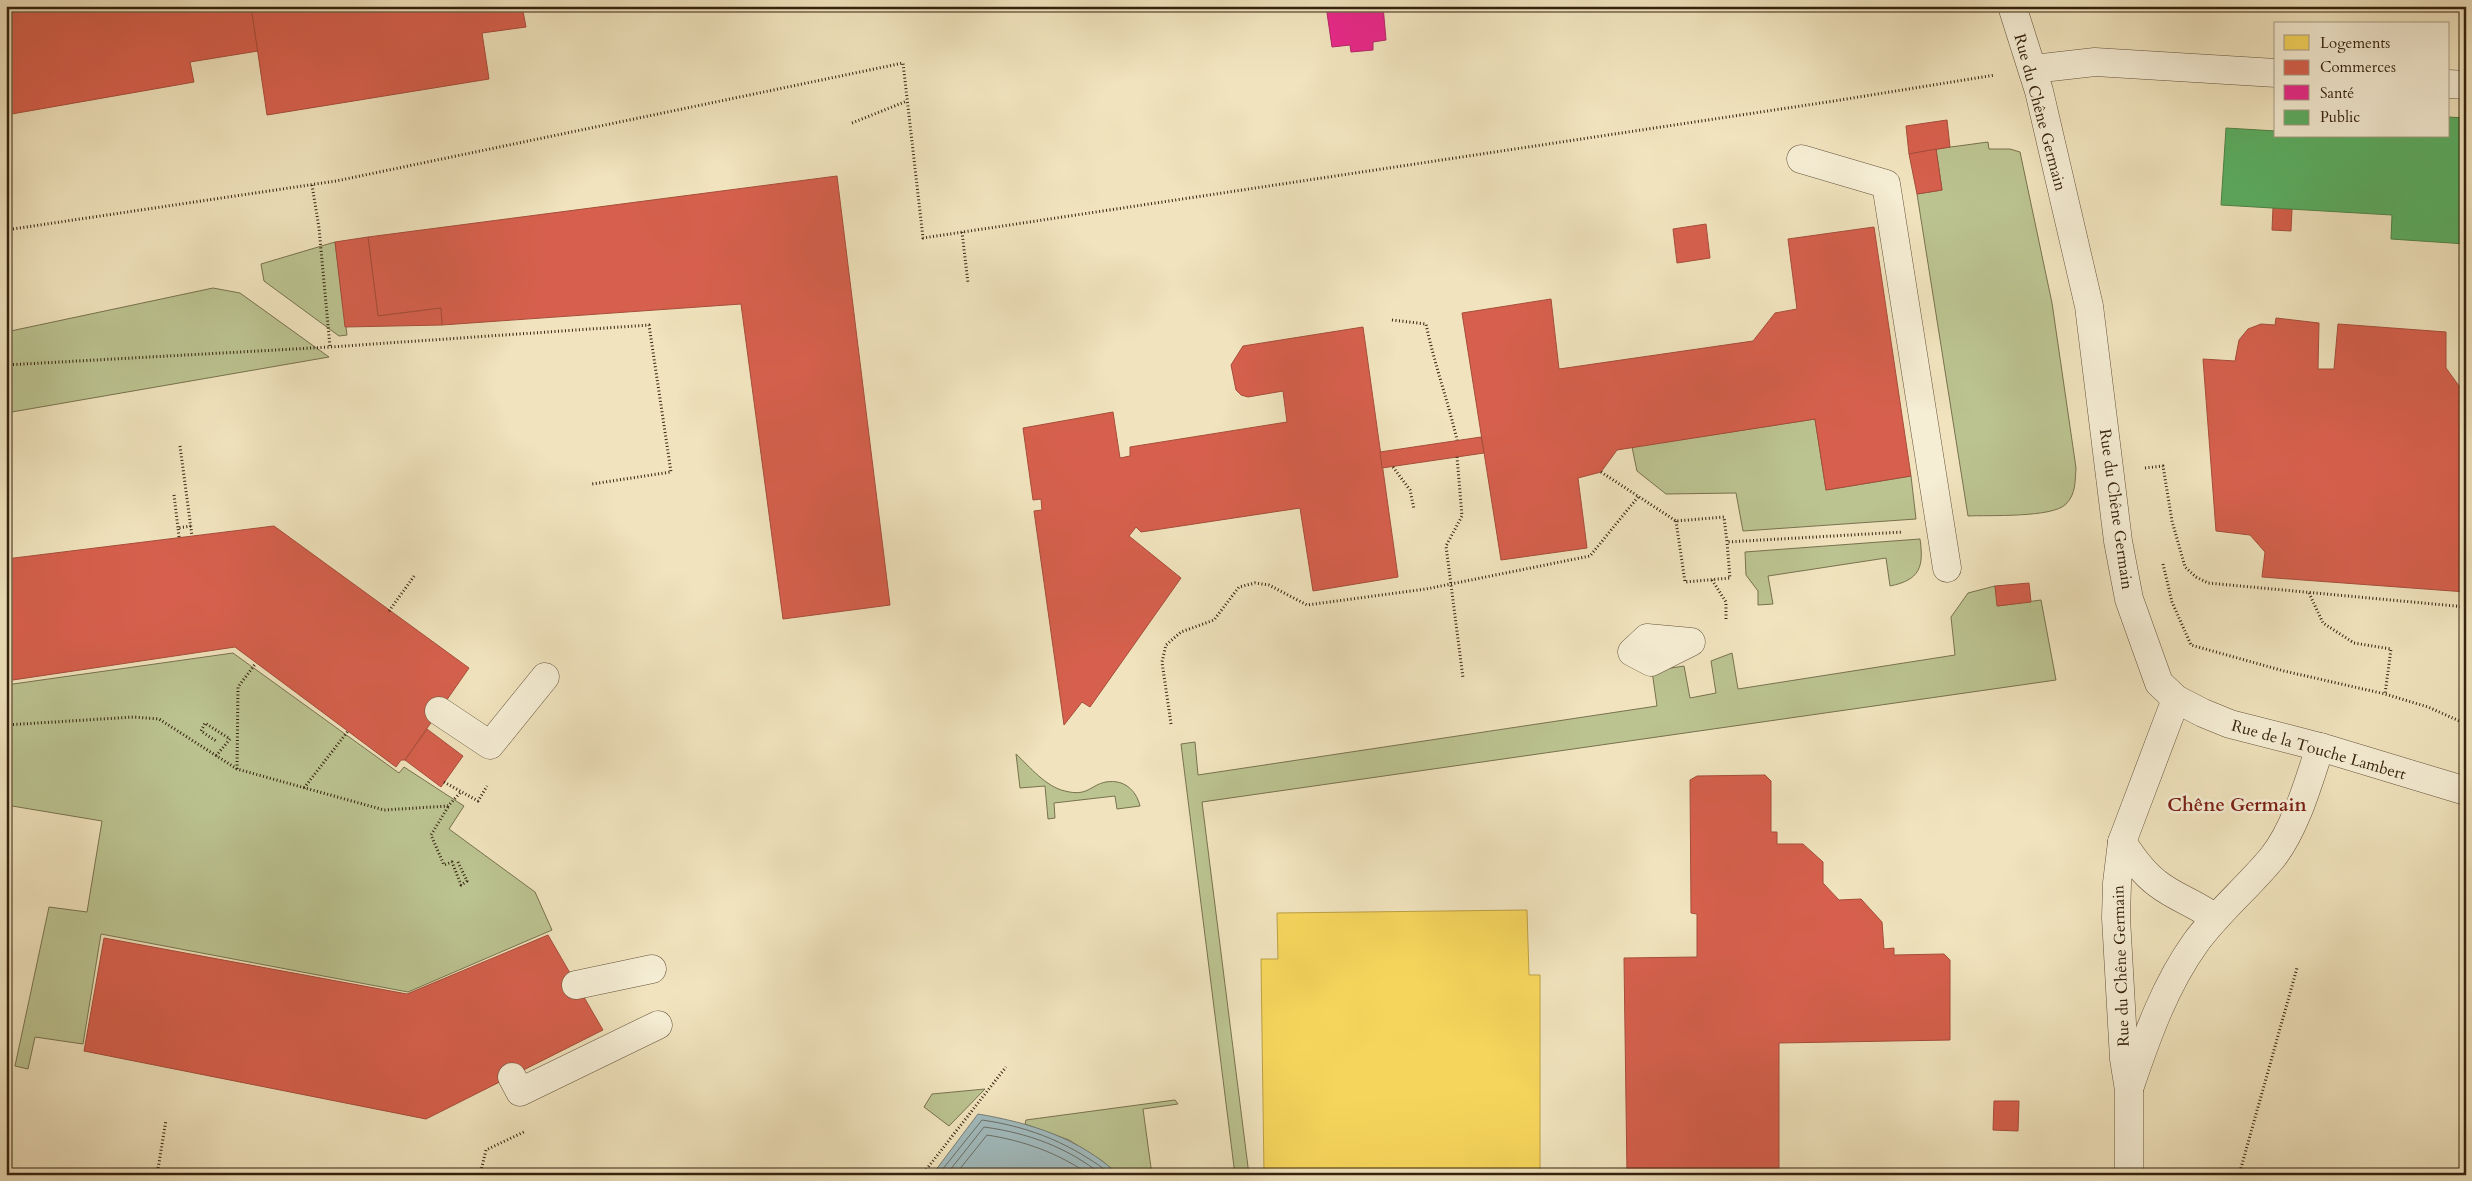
<svg xmlns="http://www.w3.org/2000/svg" width="2472" height="1181" viewBox="0 0 2472 1181" font-family="Cardo,serif">
  <style>
    .green { fill: #bbc390; stroke: #78724f }
    .water { fill: #a1bbbe; stroke: #767e78 }
    .homes { fill: #f6d55c; stroke: #bc9f45 }
    .shops { fill: #d6604d; stroke: #a64d3a }
    .health { fill: #e7298a; stroke: #b22765 }
    .public { fill: #5aae61; stroke: #4f8448 }
    .lines { fill: none; stroke-linecap: round; stroke-linejoin: round }
    .shore { stroke: #6b6e66; stroke-width: 1 }
    .minor-casing { stroke: #64523a; stroke-width: 29 }
    .path { stroke: #35220e; stroke-width: 3; stroke-dasharray: 1 2.5; stroke-linecap: butt }
    .minor { stroke: #f5edd4; stroke-width: 28 }
    .labels { text-anchor: middle; stroke-width: 5; stroke-linejoin: round; paint-order: stroke }
    .street-label { font-size: 16px; fill: #35220e; stroke: #f5edd4 }
    .quarter-label { font-size: 19px; font-weight: bold; fill: #7a1f14; stroke: #f5edd4 }
  </style>
  <rect width="100%" height="100%" fill="#f0e3bd"/>
  <filter id="stains"><feTurbulence type="fractalNoise" baseFrequency=".004" numOctaves="4"/><feColorMatrix values="0 0 0 0 .2 0 0 0 0 .09 0 0 0 0 .02 0 0 0 .5 -.17"/></filter>
  <radialGradient id="worn" r=".72"><stop offset=".6" stop-color="#630" stop-opacity="0"/><stop offset="1" stop-color="#630" stop-opacity=".3"/></radialGradient>
  <g class="green">
    <path d="M1988,142L1989,149H2010L2020,152L2052,303L2076,468C2075,481 2076,494 2066,504C2053,518 1988,515 1968,516L1917,194L1942,190L1936,149Z"/>
    <polygon points="335,242 347,335 339,336 264,281 261,264"/>
    <polygon points="213,288 240,293 329,357 6,413 6,332"/>
    <polygon points="1815,419 1826,490 1911,476 1916,519 1743,531 1736,493 1666,494 1637,471 1632,447"/>
    <path d="M1920,539C1924,567 1920,580 1890,586L1886,558L1768,576L1773,604L1758,605V591L1746,575L1745,552Z"/>
    <polygon points="1995,586 1998,606 2041,600 2056,680 1202,802 1249,1175 1235,1175 1181,744 1195,742 1198,775 1657,706 1652,671 1684,666 1690,698 1716,693 1711,661 1732,653 1738,689 1955,655 1951,617 1968,593"/>
    <polygon points="233,653 399,773 404,767 464,806 449,829 535,892 552,930 408,992 101,934 83,1044 35,1037 28,1069 15,1066 49,907 87,912 102,821 6,805 6,685"/>
    <path d="M1016,754C1030,767 1046,787 1065,791C1088,797 1090,785 1106,782C1124,779 1136,790 1140,806L1117,809L1115,796L1054,803L1055,818L1048,819L1045,786L1020,788Z"/>
    <polygon points="985,1089 949,1126 924,1107 932,1094"/>
    <polygon points="1175,1100 1178,1104 1143,1109 1152,1175 1119,1175 1101,1160 1069,1140 1025,1124 1026,1120"/>
  </g>
  <path class="water" d="M978,1114C1031,1123 1079,1138 1119,1175H932Z"/>
  <polygon class="homes" points="1527,910 1529,975 1540,975 1540,1175 1264,1175 1261,959 1278,959 1277,913"/>
  <g class="shops">
    <polygon points="6,6 251,6 258,51 190,62 194,82 6,115"/>
    <polygon points="251,6 522,6 526,27 482,33 489,79 267,115"/>
    <polygon points="1947,120 1950,147 1909,154 1906,126"/>
    <polygon points="1936,149 1942,190 1917,194 1909,154"/>
    <polygon points="837,176 890,605 783,619 741,304 442,325 441,308 378,316 368,237"/>
    <polygon points="2273,208 2292,209 2291,231 2272,230"/>
    <polygon points="1706,224 1710,258 1677,263 1673,229"/>
    <polygon points="1874,227 1911,476 1826,490 1815,419 1617,450 1601,472 1578,478 1587,548 1501,560 1462,313 1551,299 1559,369 1753,341 1775,313 1797,309 1788,239"/>
    <polygon points="368,237 378,316 441,308 442,325 345,327 335,242"/>
    <polygon points="2276,318 2319,323 2318,369 2334,369 2338,324 2446,332 2446,368 2459,386 2466,386 2466,592 2262,577 2265,552 2250,535 2216,531 2203,359 2235,361 2239,340 2248,329 2261,324 2275,325"/>
    <polygon points="1363,327 1398,577 1313,591 1300,508 1141,532 1136,527 1129,536 1181,578 1090,707 1082,702 1064,725 1034,511 1042,510 1041,499 1033,500 1023,428 1113,412 1120,458 1130,456 1130,447 1287,422 1283,391 1248,397 1241,395 1236,390 1231,365 1243,346"/>
    <polygon points="1481,437 1484,453 1382,468 1380,452"/>
    <polygon points="274,526 469,668 405,760 401,760 396,767 235,647 6,681 6,559"/>
    <polygon points="2029,583 2031,602 1997,606 1995,586"/>
    <polygon points="427,729 463,756 441,787 405,760"/>
    <polygon points="1765,775 1771,781 1771,832 1777,832 1777,844 1803,844 1823,862 1823,883 1839,900 1861,899 1882,922 1884,949 1894,948 1894,955 1944,954 1950,960 1950,1040 1779,1043 1779,1175 1627,1175 1624,958 1697,957 1697,914 1691,913 1690,780 1697,776"/>
    <polygon points="548,935 603,1030 426,1119 84,1051 104,938 407,994"/>
    <polygon points="1994,1101 2019,1101 2018,1131 1993,1130"/>
  </g>
  <polygon class="health" points="1326,6 1383,6 1386,40 1373,42 1373,50 1351,52 1350,45 1332,47"/>
  <polygon class="public" points="2448,117 2466,118 2466,244 2391,239 2392,215 2221,205 2226,128 2276,131 2276,136 2448,136"/>
  <g class="lines">
    <g class="shore">
      <path d="M938,1175L982,1120C1031,1127 1072,1144 1112,1175"/>
      <path d="M946,1175L984,1127C1028,1133 1067,1147 1102,1175"/>
      <path d="M955,1175L987,1135C1025,1141 1058,1153 1090,1175"/>
    </g>
    <g class="minor-casing">
      <g id="minor">
        <polyline points="2012,6 2039,91 2089,306 2118,541 2129,599 2159,683 2176,699 2203,713 2230,724 2320,747 2466,791"/>
        <polyline points="2033,69 2095,62 2276,73"/>
        <polyline points="2448,84 2466,85"/>
        <polyline points="1801,159 1886,184 1947,568"/>
        <polygon points="1647,638 1691,642 1651,662 1632,652"/>
        <polyline points="439,711 490,745 545,677"/>
        <path d="M2122,842C2133,858 2143,873 2158,884C2176,898 2197,904 2215,918"/>
        <polyline points="576,985 652,969"/>
        <polyline points="512,1077 520,1092 658,1025"/>
        <path d="M2130,1086C2147,1036 2165,985 2196,942C2219,911 2248,887 2272,858C2295,830 2309,781 2320,747"/>
        <polyline points="2129,1175 2129,1090 2124,1059 2116,918 2117,883 2122,842 2176,699"/>
      </g>
    </g>
    <g class="path">
      <polyline points="852,123 907,101"/>
      <polyline points="312,185 319,228 330,347"/>
      <polyline points="6,230 336,181 903,63 923,238 1834,101 1995,75"/>
      <polyline points="962,232 968,283"/>
      <path d="M1392,320L1426,324C1434,363 1448,401 1457,440"/>
      <polyline points="6,365 330,347 649,325 671,472 592,484"/>
      <polyline points="180,446 192,536"/>
      <polyline points="1457,457 1462,516 1446,546 1463,678"/>
      <polyline points="1393,467 1410,490 1414,509"/>
      <polyline points="2145,468 2163,466 2172,521 2185,567 2196,577 2208,583 2466,607"/>
      <polyline points="1601,472 1676,521 1724,517 1727,542 1903,532"/>
      <polyline points="174,495 178,528"/>
      <polyline points="1676,521 1685,582 1730,578 1727,542"/>
      <polyline points="179,537 178,528 191,526"/>
      <polyline points="2163,564 2172,602 2191,645 2284,671 2385,694 2428,707 2466,724"/>
      <polyline points="1712,580 1726,602 1726,621"/>
      <polyline points="2309,593 2323,623 2354,643 2391,649 2385,694"/>
      <polyline points="389,611 415,575"/>
      <polyline points="1171,724 1162,662 1166,645 1181,632 1214,620 1239,587 1255,583 1269,585 1307,605 1426,589 1590,556 1638,497"/>
      <polyline points="6,725 134,717 159,719 237,769 384,810 448,806 461,792"/>
      <polyline points="216,756 230,739 205,723 201,731 216,741"/>
      <polyline points="237,769 238,687 256,663"/>
      <polyline points="444,782 478,801 487,786"/>
      <polyline points="304,788 348,731"/>
      <polyline points="448,807 431,835 444,865 452,862 461,885 467,881 457,860"/>
      <polyline points="157,1175 166,1120"/>
      <polyline points="480,1175 486,1150 526,1131"/>
      <polyline points="922,1175 1006,1067"/>
      <polyline points="2239,1175 2297,968"/>
    </g>
    <use href="#minor" class="minor"/>
  </g>
  <g class="labels">
    <g class="street-label">
      <text transform="translate(2041 112) rotate(75)" y="6">Rue du Chêne Germain</text>
      <text transform="translate(2117 509) rotate(82)" y="6">Rue du Chêne Germain</text>
      <text transform="translate(2319 749) rotate(16)" y="6">Rue de la Touche Lambert</text>
      <text transform="translate(2120 966) rotate(-92)" y="6">Rue du Chêne Germain</text>
    </g>
    <g class="quarter-label">
      <text x="2237" y="811">Chêne Germain</text>
    </g>
  </g>
  <rect width="2472" height="1181" fill="none" stroke="#f0e3bd" stroke-width="25"/>
  <rect x="8" y="8" width="2457" height="1166" fill="none" stroke="#35220e" stroke-width="2.5"/>
  <rect x="12" y="12" width="2447" height="1156" fill="none" stroke="#35220e"/>
  <rect x="2274" y="22" width="175" height="115" fill="#f5edd4" stroke="#a89c85"/>
  <rect x="2284" y="35" width="25" height="15" fill="#f6d55c" stroke="#a89c85"/>
  <text x="2320" y="48" font-size="15" fill="#35220e">Logements</text>
  <rect x="2284" y="60" width="25" height="15" fill="#d6604d" stroke="#a89c85"/>
  <text x="2320" y="72" font-size="15" fill="#35220e">Commerces</text>
  <rect x="2284" y="85" width="25" height="15" fill="#e7298a" stroke="#a89c85"/>
  <text x="2320" y="98" font-size="15" fill="#35220e">Santé</text>
  <rect x="2284" y="110" width="25" height="15" fill="#5aae61" stroke="#a89c85"/>
  <text x="2320" y="122" font-size="15" fill="#35220e">Public</text>
  <rect width="100%" height="100%" filter="url(#stains)"/>
  <rect width="100%" height="100%" fill="url(#worn)"/>
</svg>
